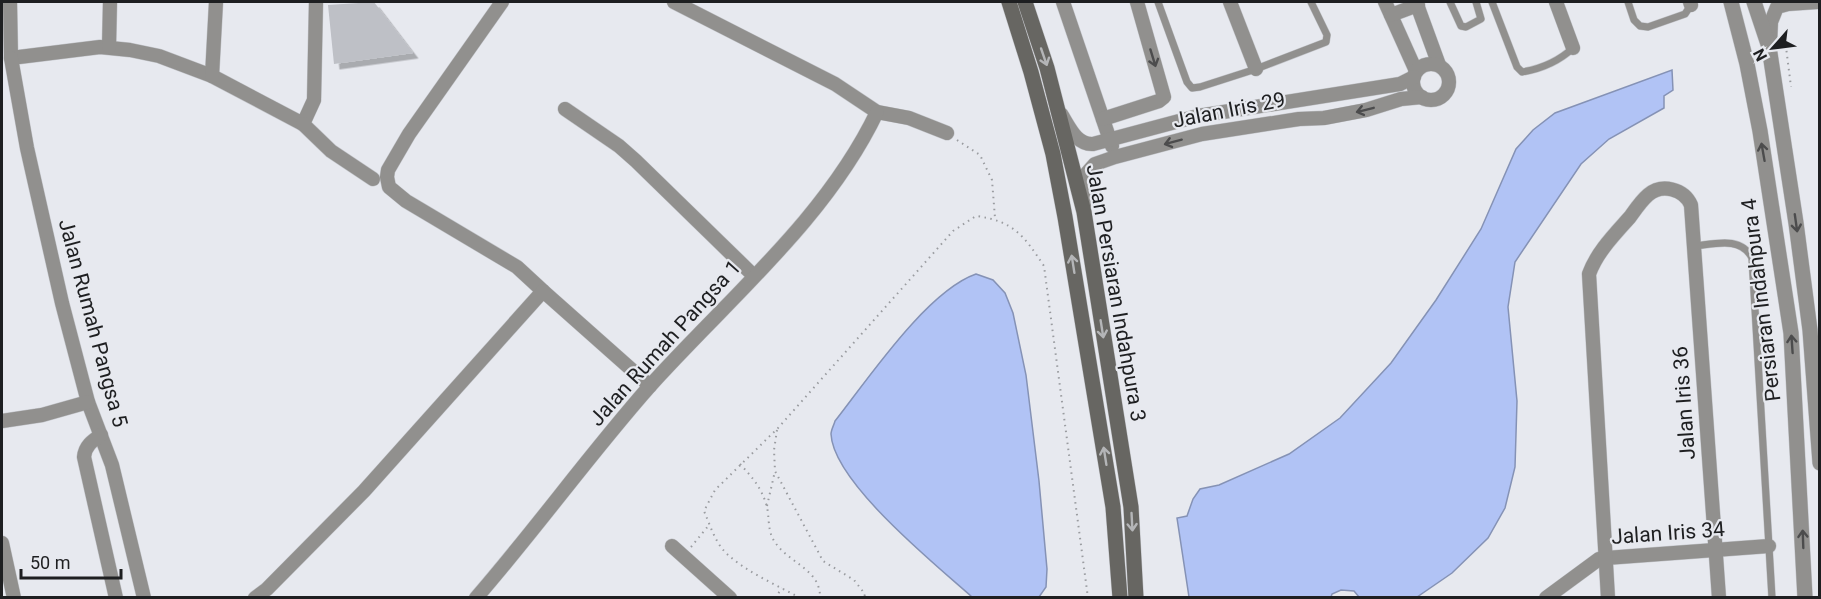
<svg xmlns="http://www.w3.org/2000/svg" width="1821" height="599" viewBox="0 0 1821 599" font-family="Roboto,sans-serif">
  <style>
    .water { fill: #b1c3f5; stroke: #8592b5; stroke-width: 1.5 }
    .building { fill: #bec0c6; filter: url(#shadow) }
    .lines { fill: none; stroke-linecap: round; stroke-linejoin: round }
    .service-casing { stroke: #c3c5ca; stroke-width: 8 }
    .minor-casing { stroke: #c3c5ca; stroke-width: 15 }
    .tertiary-casing { stroke: #c3c5ca; stroke-width: 16 }
    .secondary-casing { stroke: #c3c5ca; stroke-width: 16 }
    .path { stroke: #9a9ca0; stroke-width: 2; stroke-dasharray: 1.5 4.5; stroke-linecap: butt }
    .service { stroke: #91908e; stroke-width: 7 }
    .minor { stroke: #91908e; stroke-width: 14 }
    .tertiary { stroke: #91908e; stroke-width: 15 }
    .secondary { stroke: #676662; stroke-width: 15 }
    .oneway { stroke: #b4b5b7 }
    .oneway2 { stroke: #4c4c4d }
    .labels { text-anchor: middle; stroke-width: 4.5; stroke-linejoin: round; paint-order: stroke }
    .street-label { font-size: 21px; fill: #1e1f21; stroke: #e7e9ef }
  </style>
  <defs>
    <filter id="shadow"><feDropShadow dx="5.5" dy="5.5" stdDeviation="0" flood-color="#0004"/></filter>
  </defs>
  <rect width="100%" height="100%" fill="#e7e9ef"/>
  <g class="water">
    <polygon points="1672,70 1673,90 1664,96 1664,108 1609,139 1581,164 1515,262 1508,307 1517,401 1515,467 1505,508 1488,538 1452,573 1417,597 1359,597 1354,591 1341,590 1332,594 1331,597 1189,597 1177,518 1187,516 1193,499 1200,489 1219,485 1289,454 1340,418 1391,363 1436,300 1481,229 1516,149 1533,130 1555,113"/>
    <path d="M976,274L993,280L1005,293L1013,313L1026,375L1039,481L1047,569L1046,587L1039,597H972C936,565 833,482 831,434C831,430 834,425 835,421C868,379 927,291 976,274Z"/>
  </g>
  <polygon class="building" points="374,2 413,53 334,64 328,5"/>
  <g class="lines">
    <g class="service-casing">
      <g id="service">
        <polyline points="1158,2 1187,82 1192,88 1200,87 1256,69 1326,42 1327,35 1311,2"/>
        <polyline points="1450,2 1461,26 1466,27 1481,19 1476,2"/>
        <path d="M1492,2L1517,67L1522,72C1540,69 1559,61 1573,48"/>
        <polyline points="1628,2 1634,20 1640,26 1648,27 1685,14 1691,5"/>
        <path d="M1694,246C1715,244 1741,236 1752,258L1772,598"/>
      </g>
    </g>
    <g class="minor-casing">
      <g id="minor">
        <polyline points="10,2 11,58 100,47 130,50 159,56 212,76 303,124 314,100 316,2"/>
        <polyline points="502,2 409,134 388,170 387,177 389,187 406,201 517,267 543,291"/>
        <polyline points="674,2 835,84 877,112 909,118 947,133"/>
        <polyline points="1063,2 1112,146"/>
        <polyline points="1230,2 1256,69"/>
        <polyline points="1385,2 1416,71"/>
        <polyline points="1416,2 1439,65"/>
        <polyline points="1556,2 1573,48"/>
        <polyline points="1690,2 1691,5"/>
        <polyline points="1391,15 1418,5"/>
        <polyline points="1770,44 1771,22 1777,7 1788,4 1817,2"/>
        <polyline points="109,47 110,2"/>
        <polyline points="11,58 27,148 62,303 88,402 112,465 144,598"/>
        <circle cx="1431" cy="82" r="18"/>
        <polyline points="212,76 216,2"/>
        <polyline points="565,109 619,146 636,161 754,276"/>
        <path d="M1061,114C1069,126 1076,145 1093,144L1198,116L1400,84L1414,77"/>
        <polyline points="1103,119 1159,101 1164,97 1137,2"/>
        <polyline points="303,124 331,151 373,179"/>
        <polyline points="1084,205 1087,173 1095,164 1115,157 1202,134 1299,119 1324,118 1366,110 1401,99 1422,97"/>
        <polyline points="2,421 42,415 88,402"/>
        <path d="M101,435C92,441 85,446 84,457L116,598"/>
        <polyline points="2,543 14,598"/>
        <polyline points="672,546 730,598"/>
        <polyline points="255,598 267,589 364,491 543,291 650,386"/>
        <path d="M476,598C536,529 589,455 649,387C727,300 826,219 877,112"/>
        <polyline points="1546,598 1599,559 1606,558 1769,546"/>
        <path d="M1608,598L1589,274C1597,252 1614,235 1630,217C1635,210 1641,201 1648,195C1662,183 1684,189 1691,205L1719,598"/>
      </g>
    </g>
    <g class="tertiary-casing">
      <g id="tertiary">
        <polyline points="1731,2 1747,64 1760,131 1791,333 1805,598"/>
        <polyline points="1754,2 1769,47 1796,223 1810,330 1820,463"/>
      </g>
    </g>
    <g class="secondary-casing">
      <g id="secondary">
        <polyline points="1009,2 1031,72 1053,154 1065,217 1113,507 1120,598"/>
        <polyline points="1025,2 1047,68 1084,212 1131,507 1136,598"/>
      </g>
    </g>
    <g class="path">
      <polyline points="1785,39 1791,87"/>
      <polyline points="957,140 980,155 992,180 995,218"/>
      <polyline points="777,430 774,450 775,471 823,561 854,580 865,594 864,598"/>
      <path d="M740,464C752,477 762,488 767,507C769,516 768,530 773,539C786,563 821,568 820,598"/>
      <polyline points="767,506 775,471"/>
      <polyline points="691,547 709,525"/>
      <polyline points="775,598 782,588"/>
      <path d="M800,598C775,584 746,572 726,553C715,542 710,525 704,511L715,490L778,428L953,231L976,216C1014,221 1024,236 1044,266L1088,598"/>
    </g>
    <use href="#service" class="service"/>
    <use href="#minor" class="minor"/>
    <use href="#tertiary" class="tertiary"/>
    <use href="#secondary" class="secondary"/>
  </g>
  <defs><path id="oneway-shaft" d="M-6 0H5M1.5-3L5.5 0L1.5 3" fill="none" stroke-width="1.6" stroke-linecap="round" stroke-linejoin="round" transform="scale(1.5)"/></defs>
  <g class="oneway">
    <use href="#oneway-shaft" transform="translate(1044 57) rotate(71)"/>
    <use href="#oneway-shaft" transform="translate(1073 264) rotate(-99)"/>
    <use href="#oneway-shaft" transform="translate(1102 329) rotate(81)"/>
    <use href="#oneway-shaft" transform="translate(1105 456) rotate(-99)"/>
    <use href="#oneway-shaft" transform="translate(1132 522) rotate(87)"/>
  </g>
  <g class="oneway2">
    <use href="#oneway-shaft" transform="translate(1153 58) rotate(73)"/>
    <use href="#oneway-shaft" transform="translate(1365 110) rotate(166)"/>
    <use href="#oneway-shaft" transform="translate(1173 142) rotate(165)"/>
    <use href="#oneway-shaft" transform="translate(1763 152) rotate(-100)"/>
    <use href="#oneway-shaft" transform="translate(1796 223) rotate(82)"/>
    <use href="#oneway-shaft" transform="translate(1792 344) rotate(-94)"/>
    <use href="#oneway-shaft" transform="translate(1803 539) rotate(-92)"/>
  </g>
  <g class="labels">
    <g class="street-label">
      <text transform="translate(1229 110) rotate(-11)" y="7">Jalan Iris 29</text>
      <text transform="translate(1116 293) rotate(80)" y="7">Jalan Persiaran Indahpura 3</text>
      <text transform="translate(1761 300) rotate(-97)" y="7">Persiaran Indahpura 4</text>
      <text transform="translate(93 323) rotate(75)" y="7">Jalan Rumah Pangsa 5</text>
      <text transform="translate(665 343) rotate(-48)" y="7">Jalan Rumah Pangsa 1</text>
      <text transform="translate(1684 403) rotate(-94)" y="7">Jalan Iris 36</text>
      <text transform="translate(1668 533) rotate(-4)" y="7">Jalan Iris 34</text>
    </g>
  </g>
  <rect width="1821" height="599" fill="none" stroke="#1e1f21" stroke-width="6"/>
  <g transform="translate(1773 48) rotate(242)" stroke="#e7e9ef" stroke-width="4.5" paint-order="stroke">
  <path d="M0-4.5L10 22L0 15L-10 22Z" fill="#1e1f21"/>
  <text y="-9" font-size="16" font-weight="bold" text-anchor="middle" fill="#1e1f21">N</text>
  </g>
  <path d="M21 569v9h100v-9" fill="none" stroke="#1e1f21" stroke-width="3"/>
  <text x="30" y="569" font-size="18" fill="#1e1f21" stroke="#e7e9ef" stroke-width="4.5" paint-order="stroke">50 m</text>
</svg>
